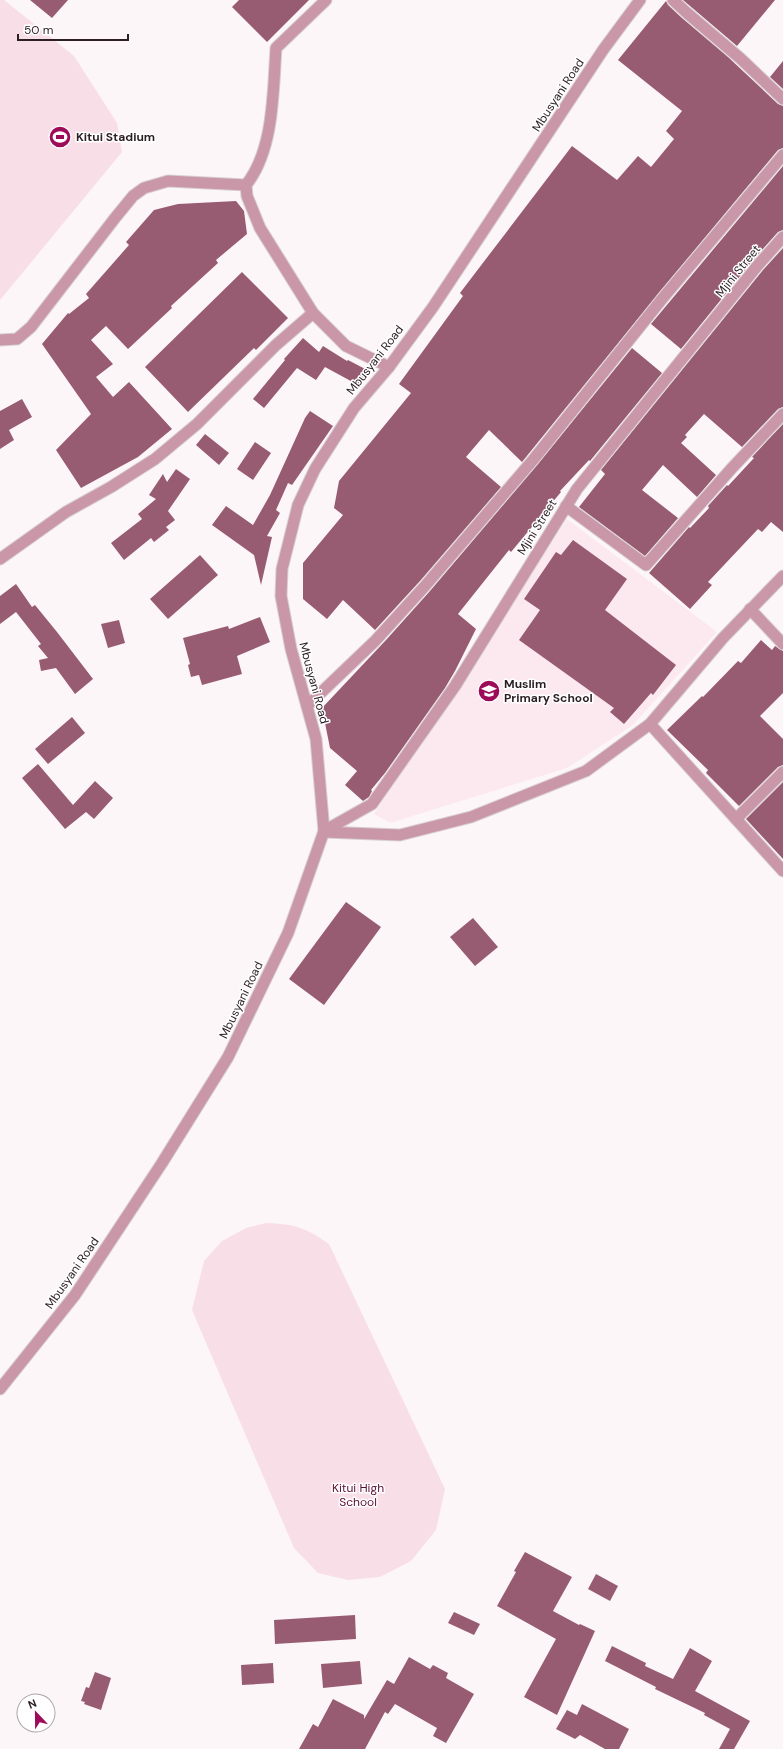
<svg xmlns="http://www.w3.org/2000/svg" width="783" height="1749" viewBox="0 0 783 1749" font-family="'DM Sans',sans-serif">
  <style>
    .built { fill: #fce9ef }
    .green { fill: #f8dee6 }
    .building { fill: #985c72 }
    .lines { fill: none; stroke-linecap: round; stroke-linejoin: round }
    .minor-casing { stroke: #d7cfd2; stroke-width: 13 }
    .tertiary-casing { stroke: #d7cfd2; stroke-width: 13 }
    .minor { stroke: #ca97a8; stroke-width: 11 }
    .tertiary { stroke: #ca97a8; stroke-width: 11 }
    .labels { text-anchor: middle; stroke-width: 3; stroke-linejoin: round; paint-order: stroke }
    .street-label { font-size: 12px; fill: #2c1f23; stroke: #fff }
    .poi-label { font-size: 12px; font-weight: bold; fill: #2c1f23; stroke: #fff; text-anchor: start }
    .park-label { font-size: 12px; fill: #580a31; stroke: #fff }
  </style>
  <rect width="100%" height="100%" fill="#fdf6f8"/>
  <polygon class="built" points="567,519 717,632 633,725 567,768 390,823 374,814"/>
  <g class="green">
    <polygon points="0,0 4,0 74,56 117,123 122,152 0,300"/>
    <path d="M266,1223C295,1224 306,1228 329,1244L445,1489L436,1530L411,1561L380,1577L348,1580L318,1573L294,1548L192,1310L204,1261L222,1241L246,1228Z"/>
  </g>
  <g class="building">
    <polygon points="30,0 68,0 52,18"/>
    <polygon points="239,0 309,0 267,42 232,7"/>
    <polygon points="683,0 775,0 737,46"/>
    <polygon points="666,1 668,5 682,18 728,57 778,104 783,106 783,148 778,150 657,295 522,462 489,430 466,457 501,487 420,581 375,630 343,600 327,619 303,599 303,563 343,515 334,508 339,481 411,393 399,384 463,296 460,293 572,146 617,180 638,156 651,167 674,139 666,131 682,111 618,60"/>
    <polygon points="783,61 783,89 770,77"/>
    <polygon points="783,166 783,230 778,232 753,260 681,349 651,324"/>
    <polygon points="236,201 244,211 247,234 216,260 218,263 171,306 172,308 128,349 106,326 91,340 113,364 96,377 113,397 129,382 172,429 138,457 81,488 56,450 91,414 42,344 68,313 69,314 89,298 86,294 129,245 126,242 154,210 178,204"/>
    <polygon points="783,248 783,407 778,409 742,447 704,414 685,435 687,437 681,443 716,475 697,497 663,465 642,490 678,518 645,556 579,507 605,474 601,470 763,270"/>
    <polygon points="242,272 288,318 256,350 254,348 188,412 145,367"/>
    <polygon points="303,338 319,352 323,346 347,361 348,360 369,371 360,386 325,367 316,380 297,368 264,408 253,399 285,360 284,359"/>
    <polygon points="632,348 662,373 590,461 589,460 560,491 561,492 511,552 509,550 458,614 476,629 455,671 445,688 385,773 371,790 372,791 369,797 363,801 345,785 357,771 330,748 322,708 386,640 430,591 538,464"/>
    <polygon points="22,399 32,417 9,430 14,440 0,449 0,411"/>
    <polygon points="310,411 333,426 292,485 288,483 276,510 280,513 267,536 272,537 261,585 254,555 212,525 226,506 253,525 270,495 305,418"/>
    <polygon points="783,424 783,532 771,522 762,532 758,529 708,582 712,585 690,609 649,573 689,527 690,528 709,508 708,506 727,485 728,486 754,458 752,457"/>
    <polygon points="205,434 229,453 219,465 196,445"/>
    <polygon points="255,442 271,453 253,480 237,469"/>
    <polygon points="176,469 190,479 168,511 175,520 166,527 169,530 154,542 151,538 124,560 111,543 142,519 138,514 156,499 149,495 163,474 167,482"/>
    <polygon points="573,540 627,579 605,610 676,665 653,695 651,693 624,724 610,712 614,708 519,640 540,610 524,599 556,552 561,555"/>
    <polygon points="200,555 218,575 168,619 150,599"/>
    <polygon points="16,584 32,607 35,605 57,632 93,679 75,694 56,668 41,671 39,660 48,658 38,646 41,644 16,612 0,624 0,596"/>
    <polygon points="260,617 270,642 237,656 242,674 202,685 199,675 191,677 188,665 190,664 183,638 228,626 229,629"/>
    <polygon points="119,620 125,643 108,648 101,624"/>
    <polygon points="761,640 772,650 775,646 783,651 783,693 760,716 783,739 783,765 778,767 739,806 706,773 708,770 667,730 702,696 703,697 738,661 741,663"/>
    <polygon points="72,717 85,733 48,764 35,749"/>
    <polygon points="38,764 73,805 95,781 113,798 94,819 86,812 65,829 22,778"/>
    <polygon points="783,782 783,859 746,819"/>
    <polygon points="346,902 381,927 324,1005 289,979"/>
    <polygon points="473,918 498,947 475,966 450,937"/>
    <polygon points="525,1552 572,1577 553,1611 579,1625 580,1624 595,1631 557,1715 524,1697 556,1639 497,1606 516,1572 514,1571"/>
    <polygon points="596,1574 618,1586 610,1601 588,1589"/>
    <polygon points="454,1612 480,1624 474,1635 448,1623"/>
    <polygon points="355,1615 356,1639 275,1644 274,1620"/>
    <polygon points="612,1646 646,1663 645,1666 673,1679 690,1648 712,1661 695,1691 750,1721 734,1749 719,1749 730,1729 704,1715 705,1713 655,1689 656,1687 605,1661"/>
    <polygon points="409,1657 430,1669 433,1665 448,1673 446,1678 474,1694 446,1743 433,1736 437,1728 395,1704 388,1714 385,1712 365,1749 299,1749 313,1724 318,1727 333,1699 364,1715 364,1719 387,1680 394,1684"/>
    <polygon points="360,1661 362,1684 323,1688 321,1664"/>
    <polygon points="273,1663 274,1683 242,1685 241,1665"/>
    <polygon points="95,1672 111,1678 101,1710 84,1704 85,1702 81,1701 86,1687 89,1688"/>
    <polygon points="582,1704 629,1729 619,1749 605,1749 580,1735 575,1739 556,1729 567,1710 577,1715"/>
  </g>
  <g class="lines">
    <g class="minor-casing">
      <g id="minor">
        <path d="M326,0L276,48C273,92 274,150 246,185L247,196L260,228L313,313L346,346L389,367"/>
        <polyline points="673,0 687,13 741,59 783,99"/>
        <polyline points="0,340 17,339 31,327 115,218 133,196 144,188 168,181 246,185"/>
        <polyline points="566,506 646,565 732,468 783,414"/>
        <polyline points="0,559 66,512 111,487 155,459 197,424 276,345 313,313"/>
        <polyline points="750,609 783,644"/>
        <polyline points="307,706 375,641 425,586 533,460 662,299 783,155"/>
        <polyline points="650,724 783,871"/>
        <polyline points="736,819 783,772"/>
        <polyline points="324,831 372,804 455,686 577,489 758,265 783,237"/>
        <polyline points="324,832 400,835 471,817 586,771 650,724 723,638 783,576"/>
      </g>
    </g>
    <g class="tertiary-casing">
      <polyline id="tertiary" points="0,1389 75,1295 162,1163 228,1057 288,933 324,831 316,739 291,649 281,596 282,569 298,505 315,469 354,408 389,367 433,307 603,50 640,0"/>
    </g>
    <use href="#minor" class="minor"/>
    <use href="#tertiary" class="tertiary"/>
  </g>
  <defs>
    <g id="stadium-disc" transform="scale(1.15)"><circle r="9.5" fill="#9d0c59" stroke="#fff"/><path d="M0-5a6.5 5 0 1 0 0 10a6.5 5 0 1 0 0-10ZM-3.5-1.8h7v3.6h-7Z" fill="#fff"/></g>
    <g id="school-disc" transform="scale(1.15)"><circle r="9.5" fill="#9d0c59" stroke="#fff"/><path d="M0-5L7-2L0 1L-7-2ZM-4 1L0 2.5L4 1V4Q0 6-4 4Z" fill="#fff"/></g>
  </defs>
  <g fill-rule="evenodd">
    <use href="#stadium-disc" x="60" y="137"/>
    <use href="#school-disc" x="489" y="691"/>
  </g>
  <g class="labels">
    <g class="street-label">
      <text transform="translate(558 95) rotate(-57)" y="4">Mbusyani Road</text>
      <text transform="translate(738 271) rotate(-51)" y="4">Mjini Street</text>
      <text transform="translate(375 360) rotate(-52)" y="4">Mbusyani Road</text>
      <text transform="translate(537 527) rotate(-58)" y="4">Mjini Street</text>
      <text transform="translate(314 683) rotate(75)" y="4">Mbusyani Road</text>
      <text transform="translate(241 1000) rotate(-64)" y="4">Mbusyani Road</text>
      <text transform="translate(72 1273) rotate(-55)" y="4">Mbusyani Road</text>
    </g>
    <g class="poi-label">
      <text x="76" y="141">Kitui Stadium</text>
      <text x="504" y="688">Muslim<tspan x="504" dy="14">Primary School</tspan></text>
    </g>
    <g class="park-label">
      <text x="358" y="1492">Kitui High<tspan x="358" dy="14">School</tspan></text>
    </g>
  </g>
  <g transform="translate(36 1713) rotate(338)"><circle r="19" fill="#ffffff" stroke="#aba5a7"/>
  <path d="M0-3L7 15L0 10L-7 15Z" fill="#9d0c59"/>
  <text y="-6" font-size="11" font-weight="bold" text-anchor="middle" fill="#2c1f23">N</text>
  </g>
  <path d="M18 34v6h110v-6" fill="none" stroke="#2c1f23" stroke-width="2"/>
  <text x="24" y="34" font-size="12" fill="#2c1f23" stroke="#ffffff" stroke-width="3" paint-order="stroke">50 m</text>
</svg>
